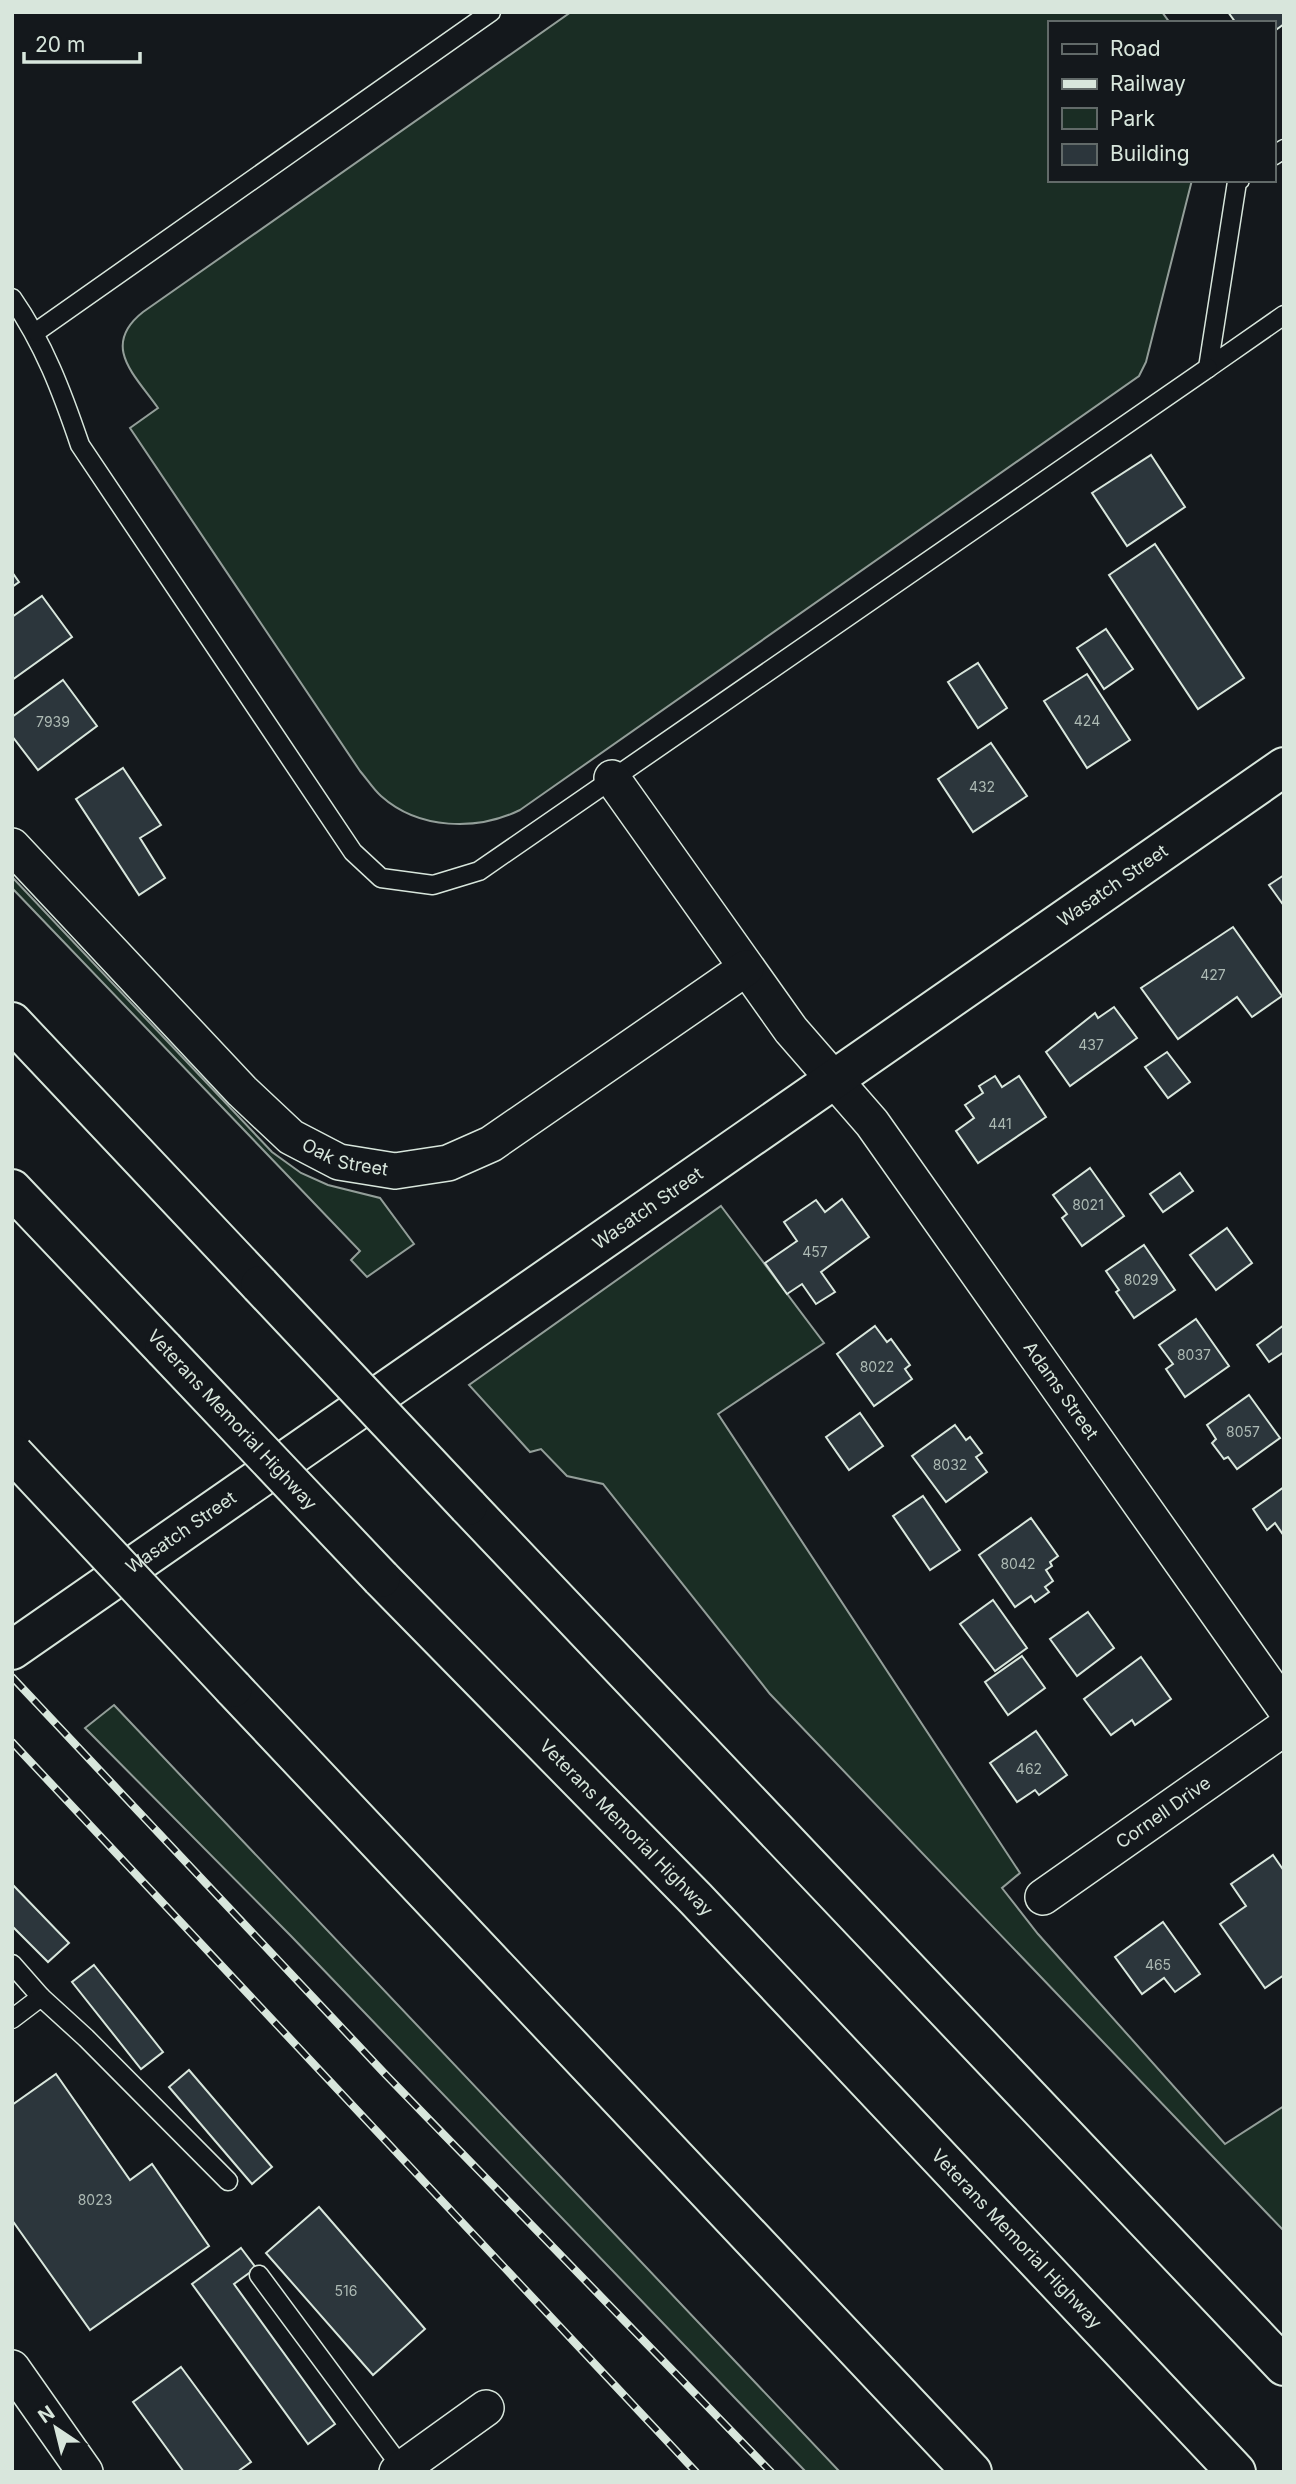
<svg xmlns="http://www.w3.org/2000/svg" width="1296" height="2484" viewBox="0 0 1296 2484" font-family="Inter,sans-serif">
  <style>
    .green { fill: #1a2d24; stroke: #939e99; stroke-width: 2 }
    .building { fill: #2c363c; stroke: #d8e6dc; stroke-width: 2 }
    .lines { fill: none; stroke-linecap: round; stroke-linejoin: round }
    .lane-casing { stroke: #d8e6dc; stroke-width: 21 }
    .street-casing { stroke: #d8e6dc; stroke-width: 38 }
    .secondary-casing { stroke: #d8e6dc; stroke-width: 42 }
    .highway-casing { stroke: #d8e6dc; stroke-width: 42 }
    .lane { stroke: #14181c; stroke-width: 18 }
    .street { stroke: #14181c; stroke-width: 35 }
    .secondary { stroke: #14181c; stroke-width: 38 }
    .highway { stroke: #14181c; stroke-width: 38 }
    .rail-casing { stroke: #d8e6dc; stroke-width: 8 }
    .rail { stroke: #14181c; stroke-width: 5; stroke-dasharray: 16; stroke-linecap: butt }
    .highway-bridge-casing { stroke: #d8e6dc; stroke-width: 42; stroke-linecap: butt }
    .highway-bridge { stroke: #14181c; stroke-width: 38 }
    .labels { text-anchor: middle; stroke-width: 5; stroke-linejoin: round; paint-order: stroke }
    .number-label { font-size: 14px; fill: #adbab4 }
    .street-label { font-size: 18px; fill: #d8e6dc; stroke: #14181c }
  </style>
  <rect width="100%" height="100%" fill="#14181c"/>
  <g class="green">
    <path d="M571,12H1162L1170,23H1049V180H1192L1146,362L1139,376L520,810C477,831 419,830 381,796C373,789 367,779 360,771L130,428L158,408C135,375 100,346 143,312Z"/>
    <polygon points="12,877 272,1152 301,1173 328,1185 380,1198 414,1244 367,1277 351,1260 360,1251 12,888"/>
    <polygon points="721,1206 824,1343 718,1414 1020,1873 1002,1888 1038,1934 1225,2144 1284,2106 1284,2231 770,1694 603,1484 567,1476 541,1449 530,1452 469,1385"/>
    <polygon points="114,1705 840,2472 806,2472 291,1936 85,1728"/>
  </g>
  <g class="building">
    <polygon points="1228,12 1284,12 1284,24 1273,32 1273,23 1236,23"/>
    <polygon points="1151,455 1185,507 1127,546 1092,493"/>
    <polygon points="1155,544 1244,678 1198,709 1109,575"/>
    <polygon points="12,572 19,582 12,587"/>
    <polygon points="42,596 72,637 12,680 12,617"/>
    <polygon points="1106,629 1133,669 1104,689 1077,648"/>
    <polygon points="978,663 1007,708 978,728 948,682"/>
    <polygon points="1087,674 1130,740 1087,768 1044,701"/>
    <polygon points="63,680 97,726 38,770 12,736 12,717"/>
    <polygon points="991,743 1027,796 973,832 938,779"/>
    <polygon points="123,768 161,825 140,838 165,878 139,895 76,799"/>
    <polygon points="1284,875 1284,906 1269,885"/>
    <polygon points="1233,927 1282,996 1252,1017 1237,997 1178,1039 1141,988"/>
    <polygon points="1114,1007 1137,1038 1070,1086 1046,1052 1095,1013 1098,1018"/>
    <polygon points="1167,1052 1190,1082 1168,1098 1145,1067"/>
    <polygon points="995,1076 1002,1087 1019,1076 1046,1117 978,1163 956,1131 974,1118 965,1105 983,1093 979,1086"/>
    <polygon points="1090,1168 1124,1216 1082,1246 1062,1218 1067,1214 1053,1195"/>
    <polygon points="1180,1173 1193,1191 1163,1212 1150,1194"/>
    <polygon points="842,1199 869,1237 821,1272 835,1292 816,1304 802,1284 787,1294 765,1263 797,1241 784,1222 816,1200 825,1212"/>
    <polygon points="1227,1228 1252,1263 1216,1290 1190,1255"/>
    <polygon points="1144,1245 1175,1290 1134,1318 1116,1292 1119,1290 1106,1271"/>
    <polygon points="1196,1319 1229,1366 1185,1397 1166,1369 1173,1364 1159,1345"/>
    <polygon points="1284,1325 1284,1352 1269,1362 1257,1345"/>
    <polygon points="875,1326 887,1342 891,1339 910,1365 905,1369 912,1379 874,1406 837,1354"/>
    <polygon points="1249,1395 1280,1438 1237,1469 1228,1457 1224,1459 1212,1443 1216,1439 1207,1425"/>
    <polygon points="860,1413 883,1446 849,1470 826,1437"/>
    <polygon points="955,1425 966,1440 970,1437 982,1453 976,1457 987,1472 946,1502 912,1456"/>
    <polygon points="1284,1487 1284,1536 1275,1523 1267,1530 1253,1509"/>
    <polygon points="923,1496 960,1550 930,1570 893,1516"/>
    <polygon points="1031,1518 1058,1556 1050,1562 1052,1566 1046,1570 1053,1581 1045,1587 1049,1592 1035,1602 1031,1596 1015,1607 979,1555"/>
    <polygon points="993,1600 1027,1648 995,1671 960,1624"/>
    <polygon points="1088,1612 1114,1648 1077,1676 1050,1639"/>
    <polygon points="1022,1656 1045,1688 1008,1715 985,1682"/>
    <polygon points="1141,1657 1171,1699 1135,1725 1132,1720 1111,1735 1084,1699"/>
    <polygon points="1036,1731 1067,1775 1039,1795 1035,1790 1017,1802 990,1763"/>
    <polygon points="1273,1855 1284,1871 1284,1975 1265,1988 1220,1924 1246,1906 1231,1884"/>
    <polygon points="12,1884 69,1943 48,1962 12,1926"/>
    <polygon points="1163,1922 1200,1974 1175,1992 1164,1978 1142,1994 1115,1957"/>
    <polygon points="94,1965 163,2052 141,2069 72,1982"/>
    <polygon points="189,2070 272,2167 252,2184 169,2087"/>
    <polygon points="56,2074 130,2180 152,2164 209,2246 90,2330 12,2220 12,2105"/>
    <polygon points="319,2207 425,2329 373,2375 266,2253"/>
    <polygon points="241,2248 256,2268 234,2284 335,2424 308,2444 192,2284"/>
    <polygon points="181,2367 251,2462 237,2472 184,2472 133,2402"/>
  </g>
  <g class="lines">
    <g class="lane-casing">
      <g id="lane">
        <polyline points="1273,156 1284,149"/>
        <polyline points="1240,180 1237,182 1208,368 1284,315"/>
        <path d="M12,298C44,344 62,392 80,445L353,852L381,878L433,885L479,871L1208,368"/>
        <polyline points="36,332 491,12"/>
        <polyline points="12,1964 41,1997"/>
        <polyline points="12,2019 41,1997 86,2038 228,2181"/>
        <polyline points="259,2275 402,2468"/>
      </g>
    </g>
    <g class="street-casing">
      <g id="street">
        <path id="s1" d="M612,778L791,1030L872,1123L1284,1707"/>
        <path id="s2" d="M12,846L242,1091L291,1137L339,1162L395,1171L448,1163L491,1144L746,968"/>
        <path id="s3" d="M1043,1897L1284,1728"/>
        <polyline points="12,2368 85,2472"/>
        <polyline points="397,2472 486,2408"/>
      </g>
    </g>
    <g class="secondary-casing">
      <g id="secondary">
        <path id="s4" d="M12,1650L1284,767"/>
      </g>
    </g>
    <g class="highway-casing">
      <g id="highway">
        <polyline points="12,1022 260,1285"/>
        <polyline points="12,1189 164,1349"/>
        <polyline points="468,1506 1284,2366"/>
        <path id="s5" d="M381,1578L696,1899L1236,2472"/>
        <polyline points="233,1688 972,2472"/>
      </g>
    </g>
    <use href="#lane" class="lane"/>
    <use href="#street" class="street"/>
    <use href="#secondary" class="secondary"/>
    <use href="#highway" class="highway"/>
    <g class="rail-casing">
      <g id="rail">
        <polyline points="12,1677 386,2075 771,2472"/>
        <polyline points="12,1742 696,2472"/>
      </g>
    </g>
    <use href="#rail" class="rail"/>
    <g class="highway-bridge-casing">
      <g id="highway-bridge">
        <polyline points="260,1285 468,1506"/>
        <polyline points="164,1349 381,1578"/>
        <polyline points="14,1454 233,1688"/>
      </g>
    </g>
    <use href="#highway-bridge" class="highway-bridge"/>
  </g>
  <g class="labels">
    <g class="number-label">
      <text x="1087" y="726">424</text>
      <text x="53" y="727">7939</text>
      <text x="982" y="792">432</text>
      <text x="1213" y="980">427</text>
      <text x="1091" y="1050">437</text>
      <text x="1000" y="1129">441</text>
      <text x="1088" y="1210">8021</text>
      <text x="815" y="1257">457</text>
      <text x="1141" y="1285">8029</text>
      <text x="1194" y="1360">8037</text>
      <text x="877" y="1372">8022</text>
      <text x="1243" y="1437">8057</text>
      <text x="950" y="1470">8032</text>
      <text x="1018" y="1569">8042</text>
      <text x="1029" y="1774">462</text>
      <text x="1158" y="1970">465</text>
      <text x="95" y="2205">8023</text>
      <text x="346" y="2296">516</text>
    </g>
    <g class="street-label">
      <text dy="6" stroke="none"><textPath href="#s4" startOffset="1340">Wasatch Street</textPath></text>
      <text dy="6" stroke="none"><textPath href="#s2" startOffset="462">Oak Street</textPath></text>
      <text dy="6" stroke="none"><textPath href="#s4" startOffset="774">Wasatch Street</textPath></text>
      <text dy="6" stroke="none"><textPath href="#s1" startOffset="760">Adams Street</textPath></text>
      <text transform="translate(232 1420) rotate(47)" y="6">Veterans Memorial Highway</text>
      <text dy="6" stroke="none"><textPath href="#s4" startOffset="206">Wasatch Street</textPath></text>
      <text dy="6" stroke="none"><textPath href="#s3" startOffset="147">Cornell Drive</textPath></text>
      <text dy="6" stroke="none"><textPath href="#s5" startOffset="350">Veterans Memorial Highway</textPath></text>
      <text dy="6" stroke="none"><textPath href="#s5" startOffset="917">Veterans Memorial Highway</textPath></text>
    </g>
  </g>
  <rect width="1296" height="2484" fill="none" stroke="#d8e6dc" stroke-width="28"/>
  <rect x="1048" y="21" width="228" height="161" fill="#14181c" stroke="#626a69" stroke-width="2"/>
  <rect x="1062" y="44" width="35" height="10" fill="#14181c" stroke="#626a69" stroke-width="2"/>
  <text x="1110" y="56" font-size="21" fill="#d8e6dc">Road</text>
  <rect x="1062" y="79" width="35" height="10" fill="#d8e6dc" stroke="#626a69" stroke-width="2"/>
  <text x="1110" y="91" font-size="21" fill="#d8e6dc">Railway</text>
  <rect x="1062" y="108" width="35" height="21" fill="#1a2d24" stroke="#626a69" stroke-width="2"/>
  <text x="1110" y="126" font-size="21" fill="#d8e6dc">Park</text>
  <rect x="1062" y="144" width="35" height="21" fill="#2c363c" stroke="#626a69" stroke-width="2"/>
  <text x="1110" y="161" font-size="21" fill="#d8e6dc">Building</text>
  <g transform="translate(56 2428) rotate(325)" stroke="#14181c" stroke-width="5" paint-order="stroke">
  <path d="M0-5L12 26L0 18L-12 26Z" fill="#d8e6dc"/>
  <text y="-10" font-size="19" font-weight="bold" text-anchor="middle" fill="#d8e6dc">N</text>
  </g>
  <path d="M24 52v10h116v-10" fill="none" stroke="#d8e6dc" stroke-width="3.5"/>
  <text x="35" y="52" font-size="21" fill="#d8e6dc" stroke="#14181c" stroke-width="5" paint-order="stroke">20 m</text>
</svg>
